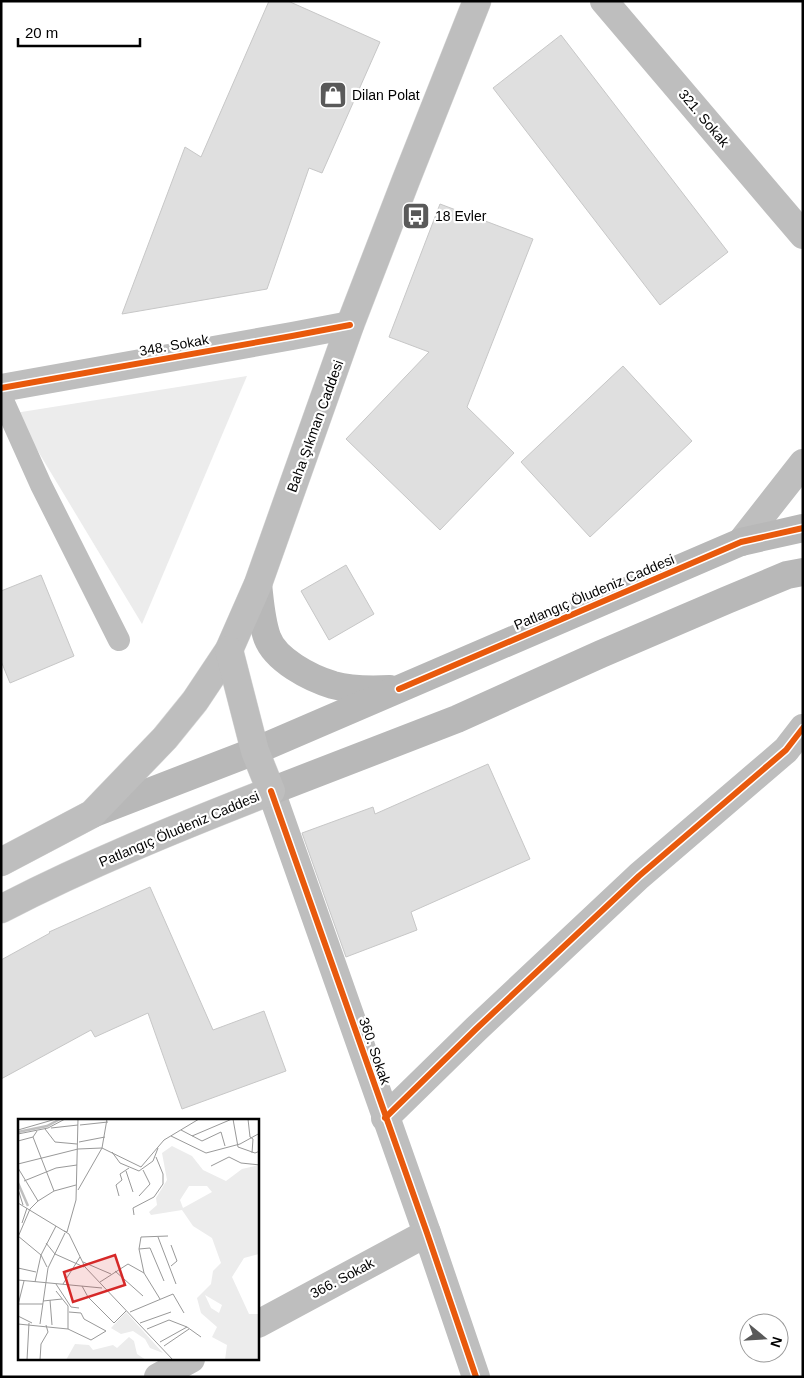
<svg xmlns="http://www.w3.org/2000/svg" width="804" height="1378" viewBox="0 0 804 1378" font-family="Helvetica,sans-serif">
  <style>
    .green { fill: #ececec }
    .building { fill: #dfdfdf; stroke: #c7c7c7 }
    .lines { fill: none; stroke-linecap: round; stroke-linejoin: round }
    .primary-casing { stroke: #dbdbdb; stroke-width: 29 }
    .service { stroke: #bebebe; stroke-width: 22 }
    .minor { stroke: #bebebe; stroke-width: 28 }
    .secondary { stroke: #b8b8b8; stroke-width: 28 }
    .primary { stroke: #bebebe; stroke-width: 28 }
    .cycleway-casing { stroke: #fff; stroke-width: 9 }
    .cycleway { stroke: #e8590c; stroke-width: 6 }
    .labels { text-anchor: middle; stroke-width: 4.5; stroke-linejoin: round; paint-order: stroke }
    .poi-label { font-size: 14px; fill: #000; stroke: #fff; text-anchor: start }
    .street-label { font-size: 14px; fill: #000; stroke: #fff }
    .inset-river { fill: none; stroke: #bfbfbf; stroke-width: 2.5 }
    .inset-road { fill: none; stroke: #999; stroke-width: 1 }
    .view { fill: #d62828; fill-opacity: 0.15; stroke: #d62828; stroke-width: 2.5 }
    .inset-edge { fill: none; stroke: #000; stroke-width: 2.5 }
  </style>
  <rect width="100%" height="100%" fill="#fff"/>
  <polygon class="green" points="247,376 142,624 15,413"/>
  <g class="building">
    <polygon points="269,1 288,1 380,42 322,173 309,168 267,289 122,314 185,147 201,157"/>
    <polygon points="561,35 728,252 660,305 493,88"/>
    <polygon points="440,204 533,239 467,407 514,453 440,530 346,439 429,352 389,337"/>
    <polygon points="623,366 692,441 590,537 521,462"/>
    <polygon points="346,565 374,614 329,640 301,591"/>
    <polygon points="41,575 74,656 10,683 1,661 1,591"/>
    <polygon points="488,764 530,859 411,912 417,930 346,957 302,833 373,807 375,814"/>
    <polygon points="150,887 213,1030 264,1011 286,1071 182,1109 148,1013 95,1037 91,1030 1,1079 1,960 50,933 49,932"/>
  </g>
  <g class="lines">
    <g class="primary-casing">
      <g id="primary">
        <polyline points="1,862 92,814 165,738 195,701 229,650 258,584 350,325 406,180 477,1"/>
        <path d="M1,909C88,864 179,827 271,791L255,751L229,650"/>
      </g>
    </g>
    <polyline class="service" points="1,396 41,485 119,640"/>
    <g class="minor">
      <polyline points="604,1 803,235"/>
      <polyline points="1,388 292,336 350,325"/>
      <polyline points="741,542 803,463"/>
      <polyline points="271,791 427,1233 476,1377"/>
      <polyline points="385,1118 476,1029 639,876 786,750 803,728"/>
      <polyline points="258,1324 427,1233"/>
      <polyline points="158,1377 191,1359"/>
    </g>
    <g class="secondary">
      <path d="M258,584C260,601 261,620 267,637C275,660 310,678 333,685C351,690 371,690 390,689"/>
      <polyline points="271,791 457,719 601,654 727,600 787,575 803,572"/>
      <polyline points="92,814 255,751 741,542 803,528"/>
    </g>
    <use href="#primary" class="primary"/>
    <g class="cycleway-casing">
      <g id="cycleway">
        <polyline points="1,388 292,336 350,325"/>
        <polyline points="399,689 741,542 803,528"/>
        <polyline points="271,791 427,1233 476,1377"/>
        <polyline points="385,1118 476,1029 639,876 786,750 803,728"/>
      </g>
    </g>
    <use href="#cycleway" class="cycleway"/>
  </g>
  <defs>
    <g id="shop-square" transform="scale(1.4375)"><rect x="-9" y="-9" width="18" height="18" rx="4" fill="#595959" stroke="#fff"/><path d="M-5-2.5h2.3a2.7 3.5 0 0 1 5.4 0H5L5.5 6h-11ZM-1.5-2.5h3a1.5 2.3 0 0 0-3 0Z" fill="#fff"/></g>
    <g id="bus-square" transform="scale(1.4375)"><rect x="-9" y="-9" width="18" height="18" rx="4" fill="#595959" stroke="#fff"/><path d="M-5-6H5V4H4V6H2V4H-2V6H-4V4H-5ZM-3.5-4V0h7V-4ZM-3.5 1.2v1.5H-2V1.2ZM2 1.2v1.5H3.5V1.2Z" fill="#fff"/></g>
  </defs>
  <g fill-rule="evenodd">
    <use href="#shop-square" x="333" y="95"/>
    <use href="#bus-square" x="416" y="216"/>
  </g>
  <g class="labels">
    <g class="poi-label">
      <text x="352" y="100">Dilan Polat</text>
      <text x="435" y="221">18 Evler</text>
    </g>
    <g class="street-label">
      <text transform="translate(704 118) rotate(50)" y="5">321. Sokak</text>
      <text transform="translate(174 345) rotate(-10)" y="5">348. Sokak</text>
      <text transform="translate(315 426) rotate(-70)" y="5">Baha Şıkman Caddesi</text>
      <text transform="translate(594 592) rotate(-23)" y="5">Patlangıç Öludeniz Caddesi</text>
      <text transform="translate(179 829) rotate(-23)" y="5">Patlangıç Öludeniz Caddesi</text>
      <text transform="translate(375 1051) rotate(71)" y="5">360. Sokak</text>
      <text transform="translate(342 1278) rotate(-28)" y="5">366. Sokak</text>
    </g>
  </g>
  <g transform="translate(18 1119)">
    <rect width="241" height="241" fill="#fff"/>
    <path d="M154,27L174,37L185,51L208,62L224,50L241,46V135L226,139L214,158L231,195H241V241H207L209,226L194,218L199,208L183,194L179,179L193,165L195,152L203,144L194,119L175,107L164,91L133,96L131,93L139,86L138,79L149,61L144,34ZM171,67H189L194,73L165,89L162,81ZM187,176L204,186L201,194L193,189ZM108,193L145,234L132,229L127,220L115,212L103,215L93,209ZM111,218L116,222L119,235L128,241H48L57,225L71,226L75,231L95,226L99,229Z" fill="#ececec" fill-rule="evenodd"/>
    <path class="inset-river" d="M0,13L29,7L42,0M0,64L10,87"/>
    <path class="inset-road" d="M215,0L220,28L237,34L242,32M230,0L232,18L235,20L234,34M62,6L90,3M33,9L60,6M27,10L37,23L59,25M0,11L38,0M163,11L184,22L203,13L207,27M0,15L30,9L47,0M153,17L188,34L222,25L242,14M174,17L214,0M15,18L36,72M0,22L15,18L19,12M61,23L87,18M60,30L84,29L123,48L146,21L181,0M94,33L102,44L121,52L135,42L140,29M0,45L60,30M193,47L211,38L223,44L242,46M0,49L20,82M108,52L115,73M6,62L38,49L59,46M0,70L5,86M60,71L84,29L89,0M101,77L98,66L104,61L102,55L111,49M121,77L132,65L125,51M0,84L51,115L67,148L155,241M116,96L115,89L136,78L145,65V55L138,38M4,104L9,89M46,112L49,113L58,81L60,0M0,117L23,136L29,148M0,118L12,90L20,82L36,72L58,66M140,118L158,165M28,124L37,135L66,148M153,126L159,142L153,147M121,130L132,129L146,162M65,143L93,155M0,149L18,153M97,152L125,177M126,154L121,130L123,118L150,117M0,161L84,169M17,163L23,136L38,107M82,163L110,145L126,154L142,180M38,165L53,188L61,189M45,165L62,138M64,167L70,178L96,204M38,172L50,187V210M32,181L34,206M25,182L44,180M0,185H25M0,186L6,162M112,193L155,175L166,194M0,197L14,204M96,204L108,192M122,204L153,193M0,205L50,210L73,221L88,212L66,200L63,194L51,193M22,205L30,149L47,114M129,210L151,201L169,208M142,223L169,208L183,218M146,227L171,210M9,241L11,204M22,241L23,225L30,213L28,206"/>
    <path class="view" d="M97,136L107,166L55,183L46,153Z"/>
    <rect width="241" height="241" class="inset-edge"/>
  </g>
  <rect width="804" height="1378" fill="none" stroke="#000000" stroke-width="5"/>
  <g transform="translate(764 1338) rotate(108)"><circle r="24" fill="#ffffff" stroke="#999999"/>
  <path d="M0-4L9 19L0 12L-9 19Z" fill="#595959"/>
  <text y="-8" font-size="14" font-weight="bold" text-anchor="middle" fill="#000000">N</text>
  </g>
  <path d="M18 38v8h122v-8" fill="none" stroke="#000000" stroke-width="2.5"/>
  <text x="25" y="38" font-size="15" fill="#000000" stroke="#ffffff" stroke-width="4" paint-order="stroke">20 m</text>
</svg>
